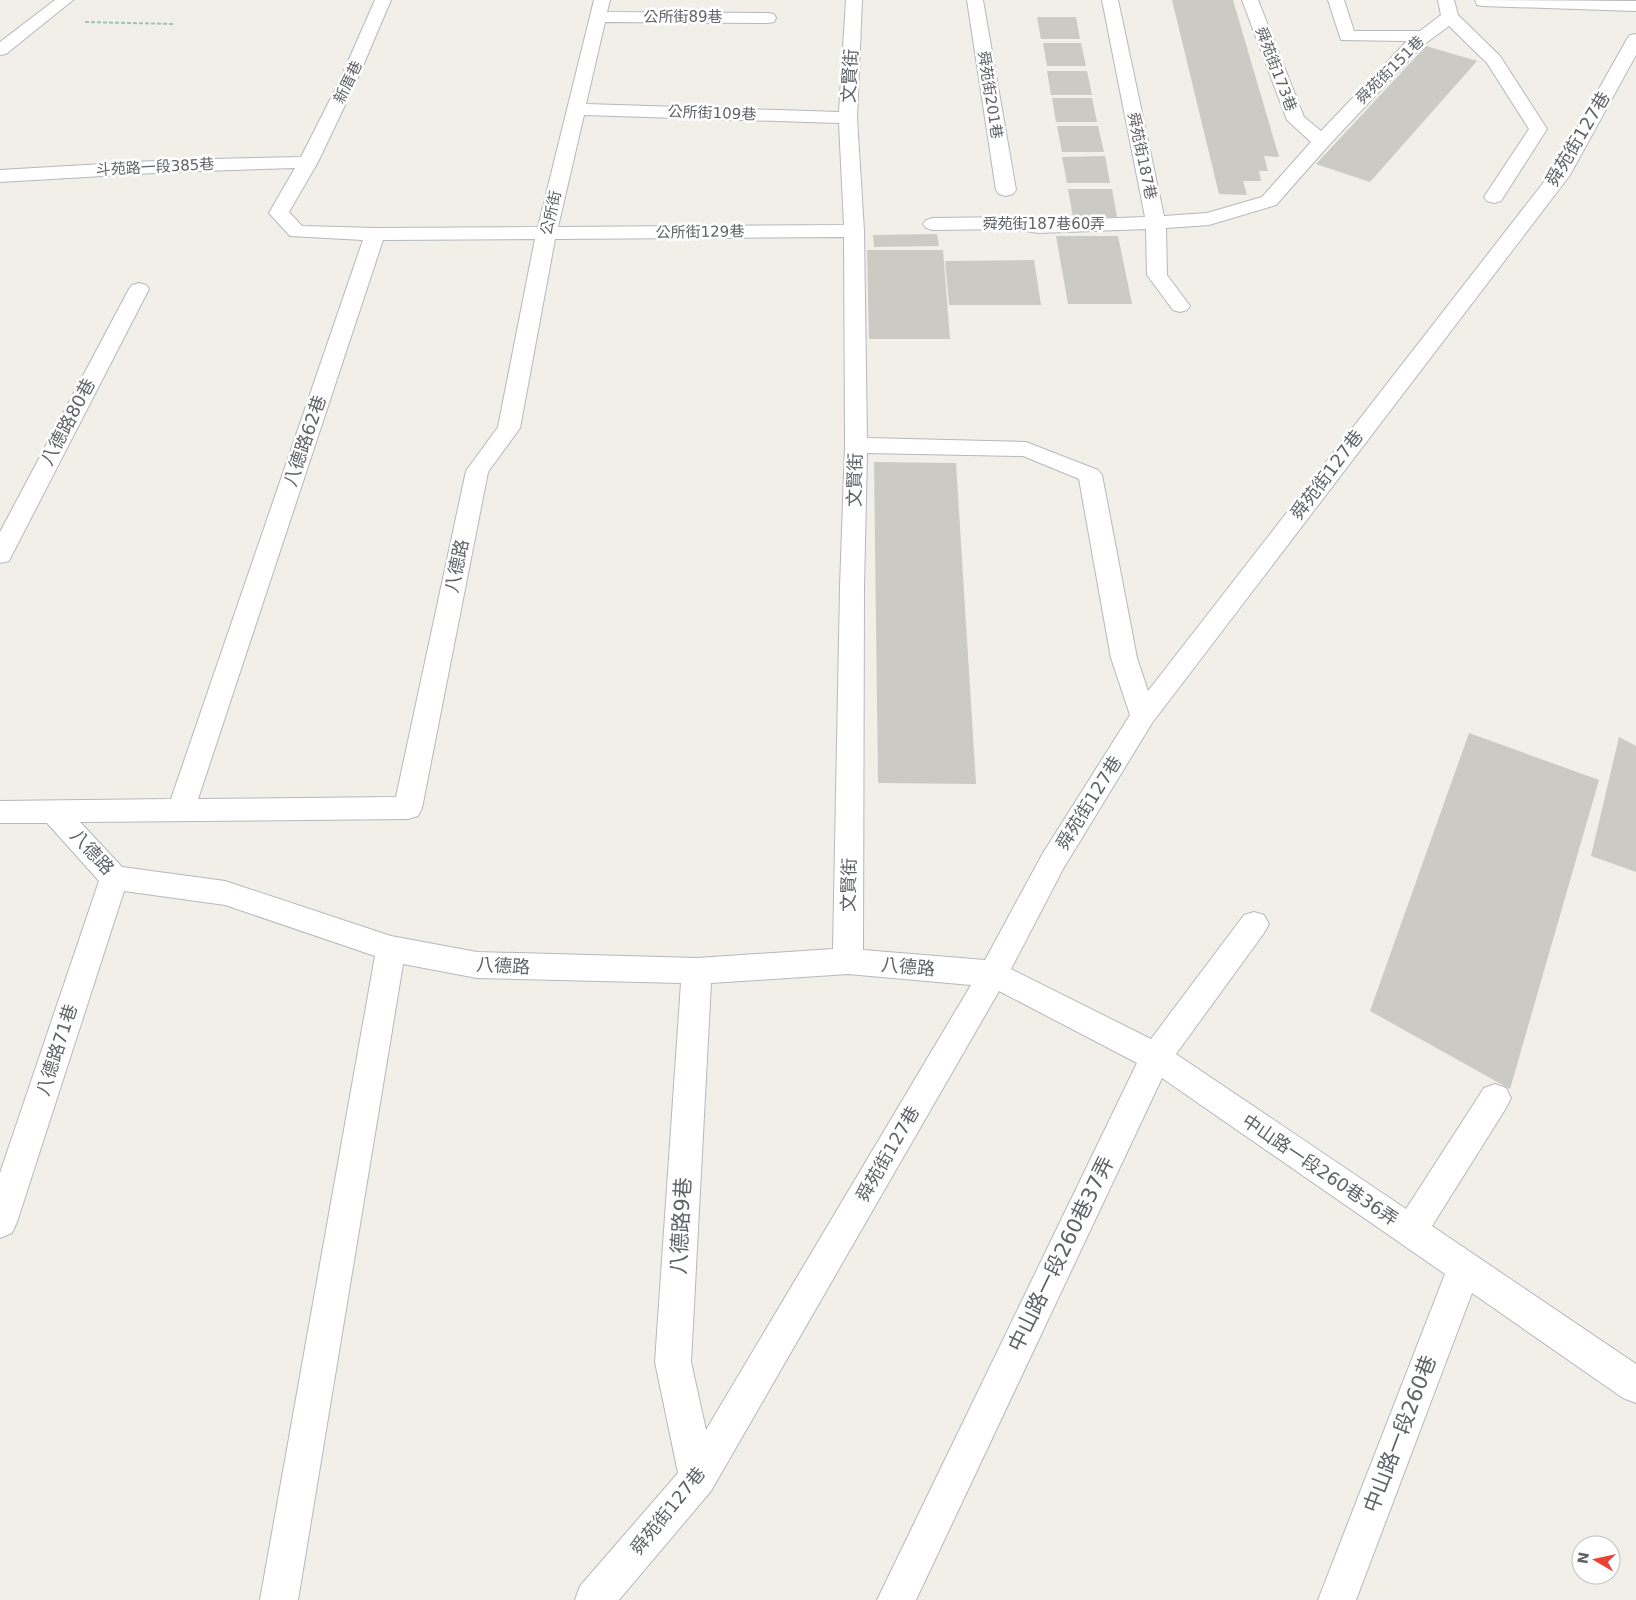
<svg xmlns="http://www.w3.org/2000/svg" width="1636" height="1600" viewBox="0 0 1636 1600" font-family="'DejaVu Sans','Noto Sans TC',sans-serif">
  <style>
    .building { fill: #cccac5 }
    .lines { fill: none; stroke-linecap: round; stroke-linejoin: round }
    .minor-casing { stroke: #b5b8bc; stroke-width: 2 }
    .path { stroke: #9cc7a9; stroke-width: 2; stroke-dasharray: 4 2; stroke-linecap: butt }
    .minor { fill: #fff; fill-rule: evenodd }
    .labels { text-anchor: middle; stroke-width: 5; stroke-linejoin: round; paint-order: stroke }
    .far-street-label { font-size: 15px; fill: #5f6368; stroke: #fff }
    .street-label { font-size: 18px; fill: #5f6368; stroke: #fff }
    .near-street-label { font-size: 21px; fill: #5f6368; stroke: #fff }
  </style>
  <rect width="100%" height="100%" fill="#f1efe8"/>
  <g class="building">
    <polygon points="1172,0 1233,0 1279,157 1264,156 1268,171 1259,171 1261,181 1243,181 1247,195 1219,194"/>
    <polygon points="1037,17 1076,17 1080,39 1041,39"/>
    <polygon points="1043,43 1081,43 1086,66 1047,66"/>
    <polygon points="1426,46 1477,61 1370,182 1316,164"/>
    <polygon points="1047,71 1087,71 1092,95 1051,95"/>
    <polygon points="1052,98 1092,98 1097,122 1056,122"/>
    <polygon points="1057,126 1098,126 1104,152 1062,152"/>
    <polygon points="1105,156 1110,183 1067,183 1062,157"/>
    <polygon points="1068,189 1112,189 1117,217 1073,217"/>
    <polygon points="937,234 939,246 874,247 873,235"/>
    <polygon points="1056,236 1118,236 1132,304 1068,304"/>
    <polygon points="867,250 943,250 950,339 869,339"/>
    <polygon points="1034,260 1041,305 949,305 945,261"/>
    <polygon points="874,462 956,463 976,784 878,783"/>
    <polygon points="1469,733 1599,780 1510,1089 1370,1011"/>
    <polygon points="1619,737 1636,746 1636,872 1591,856"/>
  </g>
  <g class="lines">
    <g class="minor-casing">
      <g id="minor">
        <polygon points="55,0 73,0 6,54 0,55 0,42"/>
        <path d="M375,0H391L356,82L318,162L289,212L302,226L375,228L538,227L594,0H610L607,12L768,13L774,14L776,18L774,22L768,23L605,22L586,104L839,112L846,0H862L857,118L864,231L867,438L1026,442L1098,470L1102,475L1137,658L1148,691L1554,169L1627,39L1630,35L1636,34V55L1570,175L1152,723L1063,869L1011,969L1151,1039L1244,915L1254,912L1264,915L1269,924L1264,933L1176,1054L1406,1209L1484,1088L1495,1084L1506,1088L1511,1098L1506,1108L1432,1226L1636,1364V1403L1623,1398L1472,1293L1356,1600H1318L1445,1274L1162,1078L916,1600H877L1137,1063L999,991L711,1491L619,1600H575L580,1586L678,1473L655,1362L681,983L477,978L403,964L298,1600H260L375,956L225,905L124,891L17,1222L12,1233L0,1238V1173L99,881L47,823H0V801L171,799L363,240L290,236L269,213L295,168L171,172L0,182V170L171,160L301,157L339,82ZM584,115L839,123L844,225L558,227ZM844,237L845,445L840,587L833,949L697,958L477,952L391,936L225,881L122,867L80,822L408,819L418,816L422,808L488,472L520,428L555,239ZM535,239L498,427L466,471L396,797L198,799L383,240ZM867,453L1023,456L1079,479L1111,658L1130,715L1043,853L985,960L863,950L864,587ZM848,974L971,985L706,1430L691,1362L711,983Z"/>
        <polygon points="967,0 983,0 1016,190 1013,194 1006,196 999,194 996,190"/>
        <polygon points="1102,0 1118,0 1164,216 1207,213 1262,197 1311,142 1287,120 1242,0 1258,0 1304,117 1321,131 1407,41 1341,40 1328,0 1344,0 1354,31 1420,31 1441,15 1438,0 1454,0 1458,15 1500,56 1547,129 1501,201 1494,203 1487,201 1484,197 1529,129 1487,63 1449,26 1422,46 1329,145 1276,205 1209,225 1166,228 1167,275 1190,306 1187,310 1180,312 1173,310 1147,275 1146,229 1039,233 1011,229 933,230 926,228 923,224 926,220 933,218 1011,217 1039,221 1145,217"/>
        <polygon points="1475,0 1636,1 1636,11 1483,6 1477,5"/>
        <polygon points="139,283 146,285 149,289 12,555 9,561 0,563 0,532 129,289 132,285"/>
      </g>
    </g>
    <polyline class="path" points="85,22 174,24"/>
    <use href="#minor" class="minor"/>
  </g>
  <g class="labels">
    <g class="far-street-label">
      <text x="683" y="22">公所街89巷</text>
      <text transform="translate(1276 69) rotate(69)" y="5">舜苑街173巷</text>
      <text transform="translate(1390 70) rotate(-45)" y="5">舜苑街151巷</text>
      <text transform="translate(348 82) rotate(-64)" y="5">新厝巷</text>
      <text transform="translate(990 95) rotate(81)" y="5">舜苑街201巷</text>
      <text transform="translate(712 113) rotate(2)" y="5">公所街109巷</text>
      <text transform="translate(1142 156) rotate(78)" y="5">舜苑街187巷</text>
      <text transform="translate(155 167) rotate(-3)" y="5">斗苑路一段385巷</text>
      <text transform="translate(551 213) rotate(-77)" y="5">公所街</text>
      <text x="1044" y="229">舜苑街187巷60弄</text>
      <text transform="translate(700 232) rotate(-1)" y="5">公所街129巷</text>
    </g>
    <g class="street-label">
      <text transform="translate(850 76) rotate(-87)" y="6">文賢街</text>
      <text transform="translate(1578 139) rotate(-59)" y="6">舜苑街127巷</text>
      <text transform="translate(68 422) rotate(-62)" y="6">八德路80巷</text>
      <text transform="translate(305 441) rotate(-71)" y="6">八德路62巷</text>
      <text transform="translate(1327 475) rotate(-53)" y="6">舜苑街127巷</text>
      <text transform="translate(855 480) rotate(-89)" y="6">文賢街</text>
      <text transform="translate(457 566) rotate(-78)" y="6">八德路</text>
      <text transform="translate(1089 803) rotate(-58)" y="6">舜苑街127巷</text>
      <text transform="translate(92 852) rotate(47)" y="6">八德路</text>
      <text transform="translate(849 885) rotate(-89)" y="6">文賢街</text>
      <text transform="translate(503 966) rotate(3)" y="6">八德路</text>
      <text transform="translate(908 967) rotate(5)" y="6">八德路</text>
      <text transform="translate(57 1050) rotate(-72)" y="6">八德路71巷</text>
      <text transform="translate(888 1154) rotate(-60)" y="6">舜苑街127巷</text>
      <text transform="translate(1320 1170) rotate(34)" y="6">中山路一段260巷36弄</text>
      <text transform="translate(668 1511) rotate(-51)" y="6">舜苑街127巷</text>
    </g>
    <g class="near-street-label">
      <text transform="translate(681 1226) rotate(-87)" y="7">八德路9巷</text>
      <text transform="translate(1061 1254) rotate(-64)" y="7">中山路一段260巷37弄</text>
      <text transform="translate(1400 1434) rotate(-69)" y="7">中山路一段260巷</text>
    </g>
  </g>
  <g transform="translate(1596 1560) rotate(279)"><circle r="24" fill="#ffffff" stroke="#bfc1c3"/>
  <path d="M0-4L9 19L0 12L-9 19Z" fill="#ea4335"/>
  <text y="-8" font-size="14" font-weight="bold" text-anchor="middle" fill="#5f6368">N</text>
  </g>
</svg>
